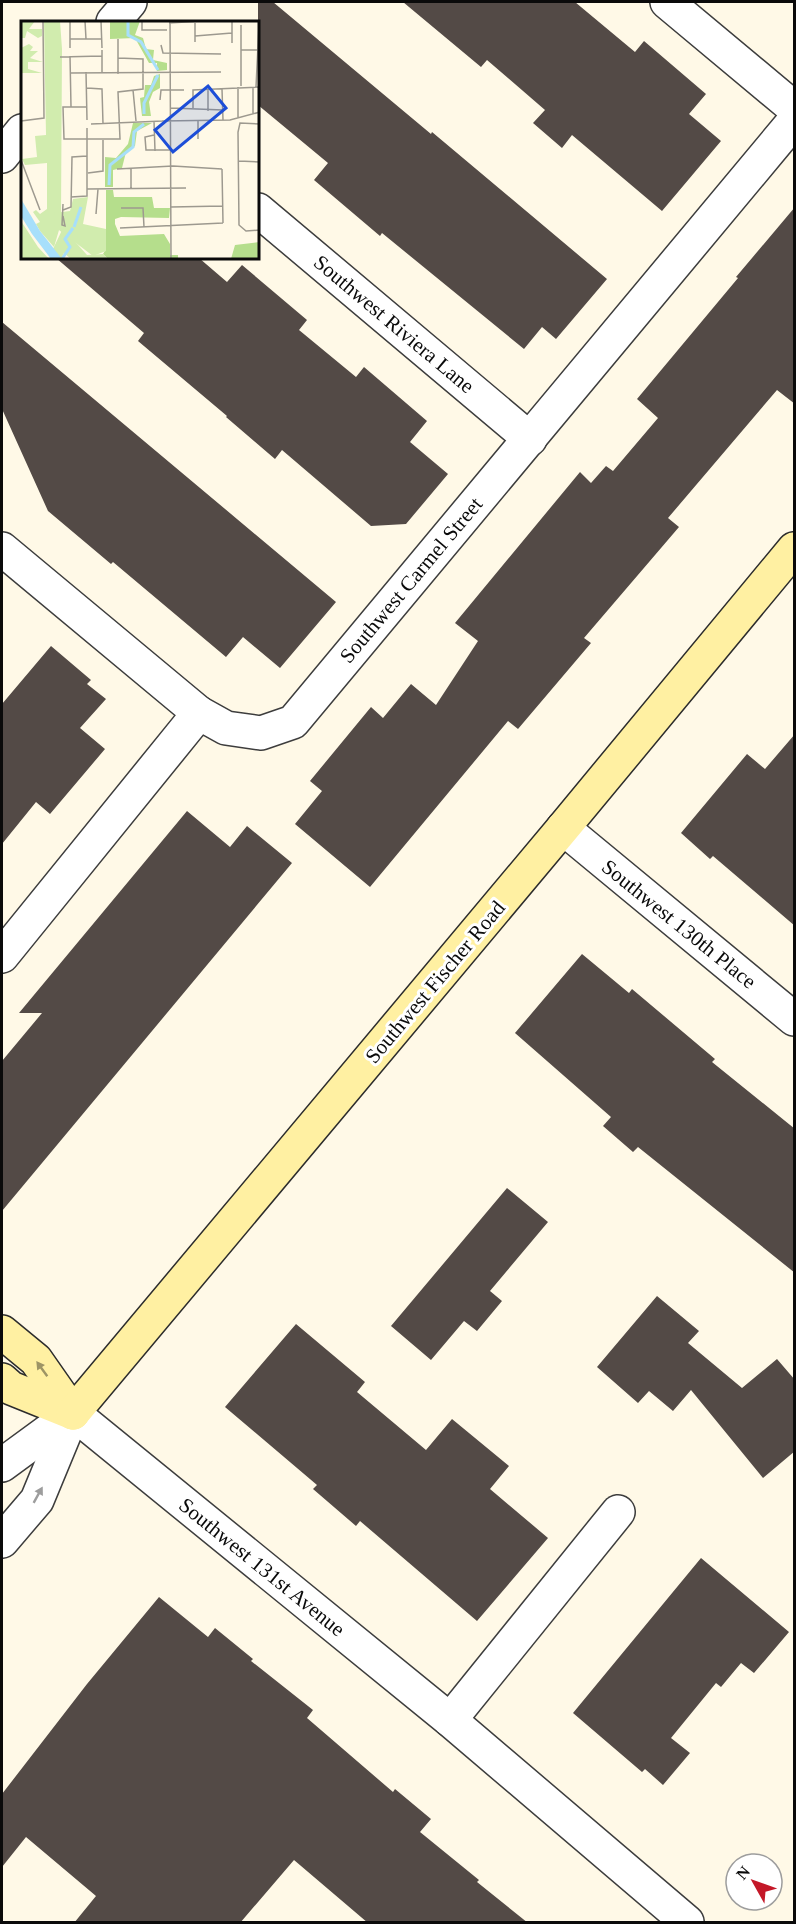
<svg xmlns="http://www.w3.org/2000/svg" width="796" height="1924" viewBox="0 0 796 1924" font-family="'Times New Roman',serif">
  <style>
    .building { fill: #534a46 }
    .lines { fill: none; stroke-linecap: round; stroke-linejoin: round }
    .street-casing { stroke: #3d3d3d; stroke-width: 36 }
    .secondary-casing { stroke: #2c2c2c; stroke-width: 36 }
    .street { stroke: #fff; stroke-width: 33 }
    .secondary { stroke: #fff0a2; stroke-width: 33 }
    .oneway { fill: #9d9465 }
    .oneway2 { fill: #9d9d9d }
    .labels { text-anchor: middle; stroke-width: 6; stroke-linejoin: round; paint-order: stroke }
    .street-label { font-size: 21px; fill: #0a0a0a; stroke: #fff }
    .inset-river { fill: none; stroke: #a7dffb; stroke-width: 3 }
    .inset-road { fill: none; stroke: #9d998f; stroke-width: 1.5 }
    .view { fill: #1d4ed8; fill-opacity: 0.15; stroke: #1d4ed8; stroke-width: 3 }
    .inset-edge { fill: none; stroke: #0a0a0a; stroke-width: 3 }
  </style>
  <rect width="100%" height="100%" fill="#fff9e7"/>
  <g class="building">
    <polygon points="258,2 273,2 431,134 432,132 607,279 556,339 542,327 524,349 382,233 380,236 314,180 328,163 258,105"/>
    <polygon points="403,2 575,2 635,52 644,41 706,94 689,114 721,141 662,211 572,135 562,148 533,123 545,110 487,60 481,67"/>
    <polygon points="795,207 795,404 777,390 668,518 679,527 584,638 591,643 518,729 508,721 370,887 295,824 322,791 310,781 371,707 383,718 411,684 436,705 478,641 455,623 580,472 591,483 606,466 613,471 658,418 637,399 738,278 736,277"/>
    <polygon points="56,258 199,258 227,282 242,265 307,320 299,330 356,377 364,367 427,421 410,442 448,474 406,524 371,526 282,450 275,459 226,417 227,416 138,341 144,333"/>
    <polygon points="2,322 336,602 280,668 243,637 226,657 113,562 111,564 48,511 2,409"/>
    <polygon points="51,646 91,680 87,684 106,699 80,728 105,749 50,814 36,802 2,844 2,704"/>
    <polygon points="795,734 795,926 713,856 710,859 681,833 747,754 765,769"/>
    <polygon points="187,811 230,847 247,826 292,863 2,1211 2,1061 42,1013 19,1013"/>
    <polygon points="582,954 629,993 632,989 715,1059 712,1062 795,1129 795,1273 638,1147 633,1152 603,1126 611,1117 515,1033"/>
    <polygon points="507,1188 548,1222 490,1291 502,1301 477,1331 464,1321 431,1360 391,1326"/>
    <polygon points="657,1296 699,1331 688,1343 742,1388 777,1359 795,1380 795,1451 763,1478 691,1390 673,1411 649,1391 638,1403 597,1367"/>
    <polygon points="296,1324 365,1382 357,1392 426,1450 452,1419 509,1466 490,1489 548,1538 477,1621 360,1521 356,1526 313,1489 317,1485 225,1407"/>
    <polygon points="701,1558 789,1632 754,1673 741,1663 721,1687 716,1683 671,1738 690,1753 663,1785 645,1769 642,1772 573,1713"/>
    <polygon points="159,1597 208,1637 215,1628 253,1659 251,1661 313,1710 307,1718 393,1792 395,1789 431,1819 420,1832 479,1880 477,1882 528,1923 368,1923 294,1860 240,1923 74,1923 96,1896 26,1837 2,1867 2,1794 87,1684"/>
  </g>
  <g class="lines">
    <g class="street-casing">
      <g id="street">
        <polyline points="667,2 794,108"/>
        <polyline points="113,22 130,2"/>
        <polyline points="2,156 22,131"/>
        <polyline points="258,210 530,439"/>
        <polyline points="2,549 199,713"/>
        <polyline points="563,828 794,1019"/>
        <polyline points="2,956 199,713 226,728 261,733 293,722 794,121"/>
        <polyline points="73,1413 450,1720 687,1922"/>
        <polyline points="2,1465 73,1413"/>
        <polyline points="2,1541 37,1500 73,1413"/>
        <polyline points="450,1720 618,1512"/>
      </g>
    </g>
    <g class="secondary-casing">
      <g id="secondary">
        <polyline points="2,1332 36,1360 73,1413"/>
        <polyline points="2,1380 11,1388 73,1413"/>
        <polyline points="73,1413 563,828 794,549"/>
      </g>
    </g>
    <use href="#street" class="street"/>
    <use href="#secondary" class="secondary"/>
  </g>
  <defs><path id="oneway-solid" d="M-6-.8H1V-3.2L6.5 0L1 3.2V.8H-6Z" transform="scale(1.5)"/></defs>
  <use class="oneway" href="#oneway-solid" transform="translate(42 1369) rotate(-126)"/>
  <use class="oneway2" href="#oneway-solid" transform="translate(38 1495) rotate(-61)"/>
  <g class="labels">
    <g class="street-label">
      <text transform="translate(394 324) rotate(40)" y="7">Southwest Riviera Lane</text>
      <text transform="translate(411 580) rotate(-50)" y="7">Southwest Carmel Street</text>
      <text transform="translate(679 924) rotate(39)" y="7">Southwest 130th Place</text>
      <text transform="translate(435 982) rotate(-50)" y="7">Southwest Fischer Road</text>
      <text transform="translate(262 1567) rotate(39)" y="7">Southwest 131st Avenue</text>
    </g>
  </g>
  <g transform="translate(21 21)">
    <rect width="238" height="238" fill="#fff9e7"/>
    <path d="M0,0H14L8,8H21V15L17,17L6,10L4,17H0ZM23,0H39L41,28L40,194H36L38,209L33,226L19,210L15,203L19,201L12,191L15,189L19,193L26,188V142L4,144L1,138L16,136L14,115L25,114ZM8,23L12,26L9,30H17L9,37L22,41H7V48L21,52H0V27Z" fill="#d1ecae"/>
    <path d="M119,0L114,14L122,17L125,28L133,29L132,39L146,42V49L136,50V42H128L114,17L89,18V1ZM139,53V67L132,71L128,81L130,95H121L119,77L123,76L124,64H130L133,55ZM112,102H131L116,110L114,125L105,131L101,147L92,149V166H84V136L95,137L107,123ZM85,169H92L93,176H131L133,187H149L148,197L100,196L94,198V203L99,215L143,213L149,223V234H157V238H87L82,233L85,228ZM238,221V238H210L214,224Z" fill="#b5de8c"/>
    <path d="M42,207L66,234L82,233L87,238H50L43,232L40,238L32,228Z" fill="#d1ecae"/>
    <path d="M67,176L62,203L85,208V230L72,235L34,206L33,192L49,190L52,178ZM0,200L17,226L28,238H0Z" fill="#d1ecae"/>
    <path d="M0,178L19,210L41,238H30L11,213L0,195Z" fill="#a7dffb"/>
    <path class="inset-river" d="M107,0V14L120,21L137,49M123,93V82L137,54M88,164L89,144L112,126L113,111L123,103M53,206L60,186M41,238L49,226L44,218L52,207"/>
    <path class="inset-road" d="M49,0V27M64,0L65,18M80,0L81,27M121,0V9H146M149,0L150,238M148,2L181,0M174,2V21M220,4V65M174,15L211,12M49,18H80M97,18V53M211,22V0M140,24L142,32L200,33M81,29V51M220,29H239M49,35L50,86M39,36L81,35M65,51L66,99M49,52L200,51M217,66V97M232,66V93M235,66L238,4M66,67L81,68L82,103M201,68L202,99M112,69L115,100M139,79L140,69H163M66,86H42L43,118H99L97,71L122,68V38L97,37M150,87L202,89M172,87V69L239,66M187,90V69M177,99V118M0,100L23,97L22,0M133,100L134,130M141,100L209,99L239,91M70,103L142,100M239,103L219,102L217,111L218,204L225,210L239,209M133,114L124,116L125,129H150M0,139L19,189M218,140L239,141M96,148L152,145L201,148M110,148V168M201,148L202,202M67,152L82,150V119M66,168L165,167M50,176L66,175V107M42,183L41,204L44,205L42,195M150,186L202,185M100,187H122L123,206M42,189L50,186L51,136L66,135M75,193L77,168M99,207L202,202"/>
    <path class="view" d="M187,65L205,87L152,131L134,109Z"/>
    <rect width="238" height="238" class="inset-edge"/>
  </g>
  <rect width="796" height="1924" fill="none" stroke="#0a0a0a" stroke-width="6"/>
  <g transform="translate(754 1882) rotate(310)"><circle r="28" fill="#ffffff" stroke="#9d9d9d" stroke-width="1.5"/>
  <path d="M0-4.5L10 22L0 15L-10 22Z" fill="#c41828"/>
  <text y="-9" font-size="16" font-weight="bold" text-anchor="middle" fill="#0a0a0a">N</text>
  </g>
</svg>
